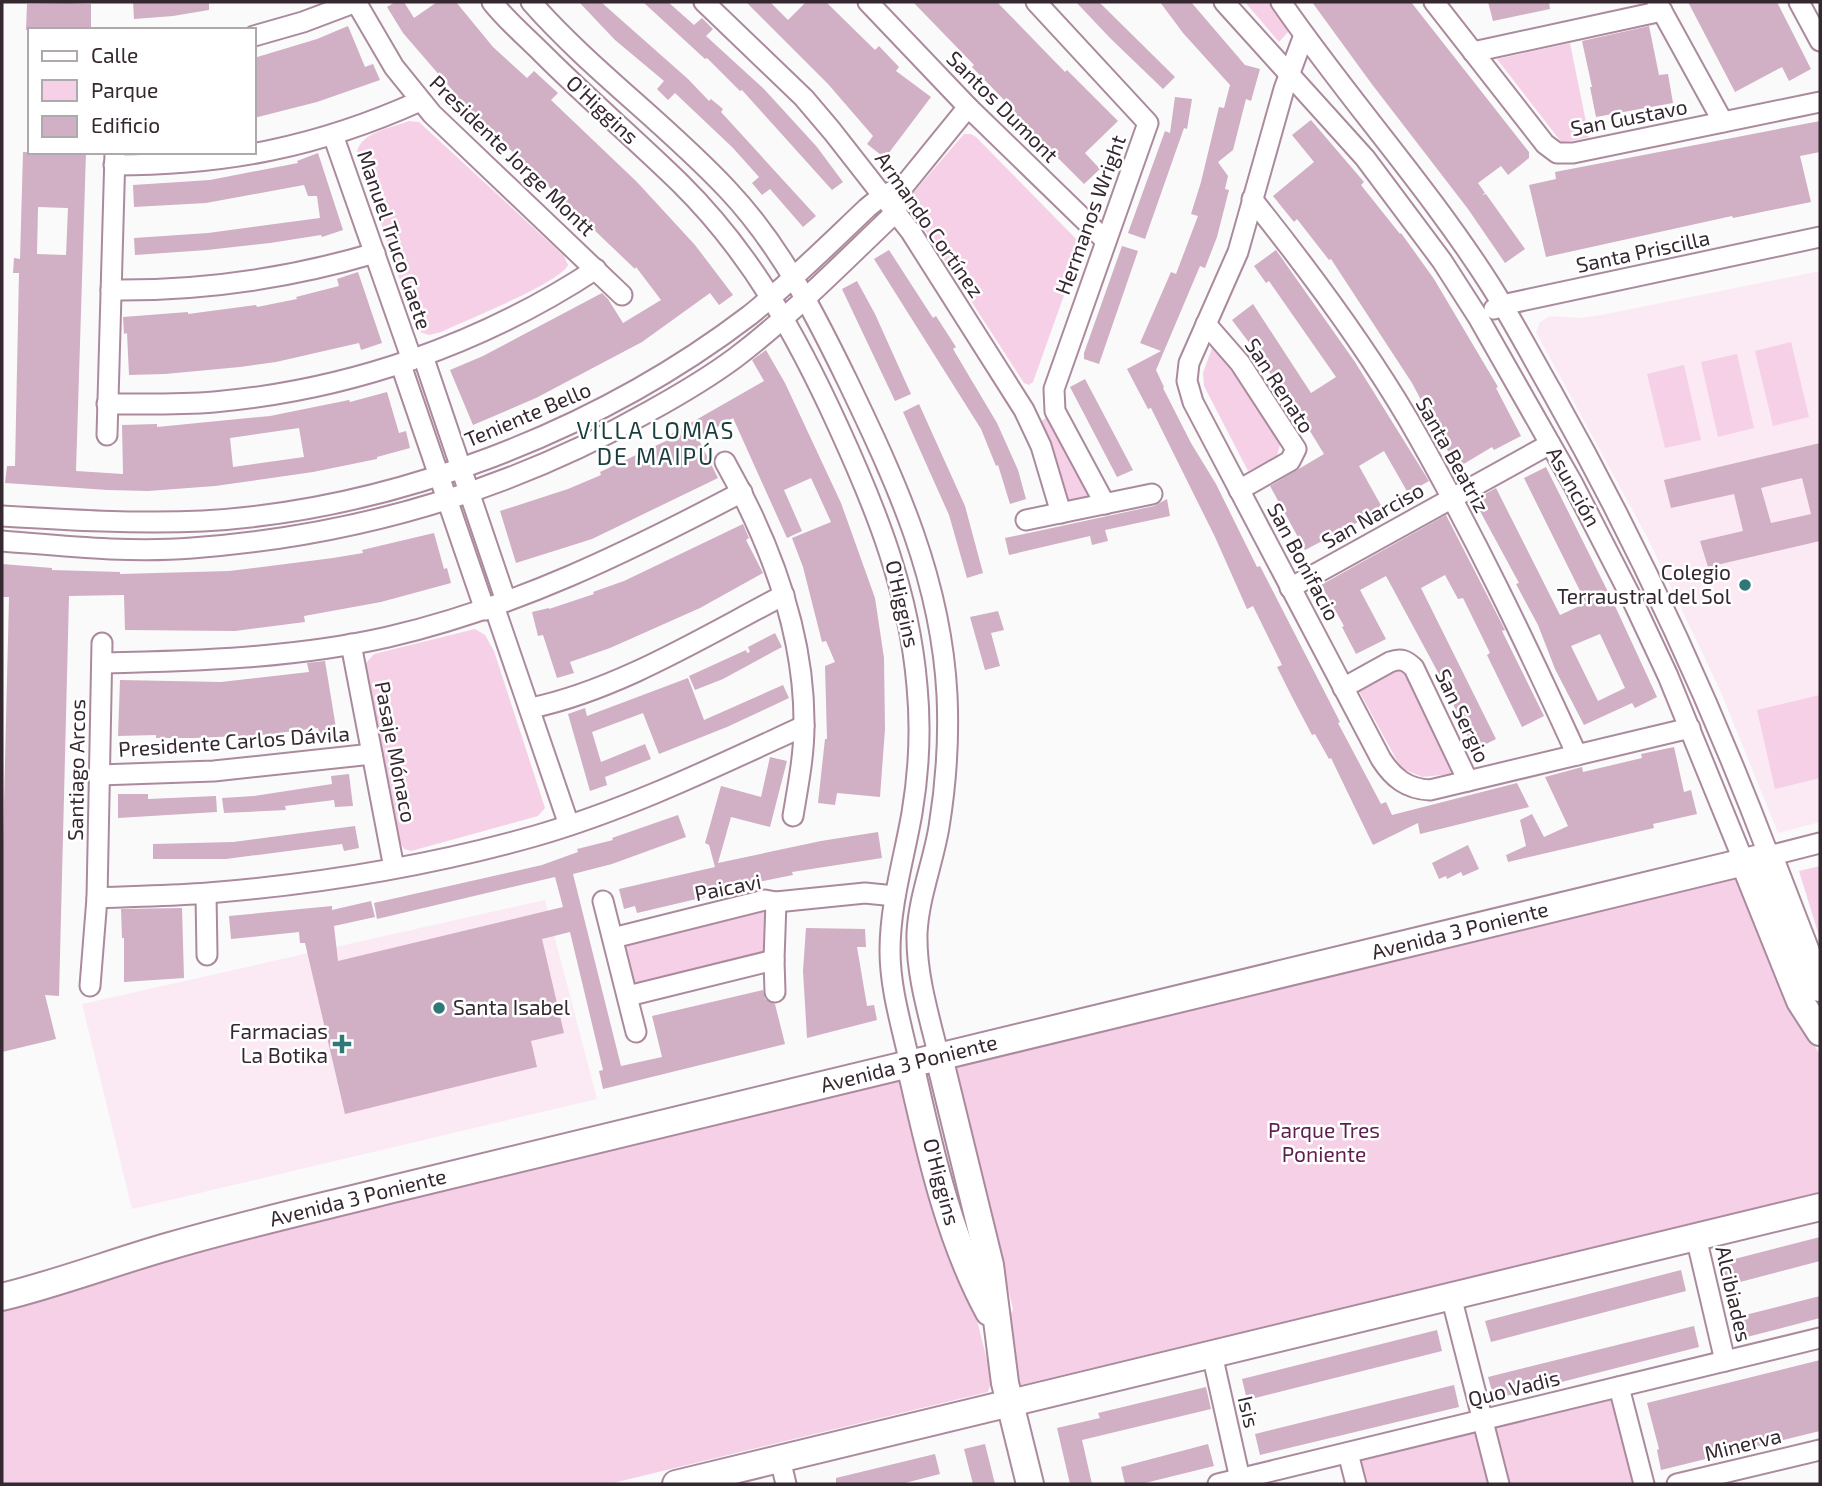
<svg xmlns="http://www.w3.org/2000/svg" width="1822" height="1486" viewBox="0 0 1822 1486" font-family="'Exo 2',sans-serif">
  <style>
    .built { fill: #fbeaf4 }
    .green { fill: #f5d0e7 }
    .building { fill: #d1afc4; fill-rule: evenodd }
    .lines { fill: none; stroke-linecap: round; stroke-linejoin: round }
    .street-casing { stroke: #ab8a9e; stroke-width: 23 }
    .secondary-casing { stroke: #ab8a9e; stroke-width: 30 }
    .street { stroke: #fff; stroke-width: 19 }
    .secondary { stroke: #fff; stroke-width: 26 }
    .poi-dot { fill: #2e7877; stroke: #fff; stroke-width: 2.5 }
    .labels { text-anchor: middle; stroke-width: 5; stroke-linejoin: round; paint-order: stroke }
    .street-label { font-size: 21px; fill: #352830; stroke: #fff }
    .poi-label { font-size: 21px; fill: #352830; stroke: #fff; text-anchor: end }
    .park-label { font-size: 21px; fill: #5f1f4c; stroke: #fff }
    .neighbourhood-label { font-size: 23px; letter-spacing: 2px; fill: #1a3d3d; stroke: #fff }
  </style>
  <rect width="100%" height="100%" fill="#fafafa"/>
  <g class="built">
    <polygon points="1820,271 1820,822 1778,833 1720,690 1647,537 1536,332 1540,322 1550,316 1580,318 1601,315"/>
    <polygon points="545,900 597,1099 132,1209 82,1004"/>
  </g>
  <g class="green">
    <polygon points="1245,2 1271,2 1289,31 1279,42"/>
    <polygon points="1570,43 1589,137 1562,143 1497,59"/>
    <path d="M409,121L419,122L564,256L568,265C560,283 464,321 441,332L429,335L417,331L357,152C361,132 392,128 409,121Z"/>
    <polygon points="964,134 971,134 976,137 1082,245 1033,382 1029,385 1024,383 909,205 913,193"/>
    <polygon points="1791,342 1809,417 1773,426 1755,351"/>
    <polygon points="1212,348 1237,373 1281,440 1277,456 1248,471 1204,386 1203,373"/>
    <polygon points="1737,354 1754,428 1718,437 1701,362"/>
    <polygon points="1684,365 1701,440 1665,448 1647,374"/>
    <polygon points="1046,418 1092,498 1068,503 1040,422"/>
    <polygon points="475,629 485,635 494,651 545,808 538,816 411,851 404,849 400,842 366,674 366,663 374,654"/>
    <polygon points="1398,665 1409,671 1454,763 1451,774 1422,777 1401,768 1359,691 1365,682"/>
    <polygon points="1820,695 1820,778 1775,789 1757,710"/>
    <polygon points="1820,866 1820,939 1799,871"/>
    <polygon points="1741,876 1790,994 1820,1056 1820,1192 1016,1386 1004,1330 1013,1309 954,1063"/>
    <polygon points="765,908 773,915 763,951 635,985 624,945"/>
    <polygon points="903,1080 964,1269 992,1380 988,1392 609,1484 2,1484 2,1311 171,1255"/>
    <polygon points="1615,1395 1637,1484 1504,1484 1490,1427"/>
    <polygon points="1475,1425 1490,1484 1362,1484 1355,1455"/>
  </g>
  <g class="building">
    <polygon points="133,2 209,2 209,10 173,16 134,19"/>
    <polygon points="395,2 404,2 414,18 437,2 456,2 493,47 527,78 534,71 558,93 551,100 637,182 695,245 733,295 719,305 710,293 642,342 536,398 473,425 450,370 483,356 602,293 608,299 623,323 661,300 636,267 635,269 452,94 454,92 403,33 387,7"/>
    <polygon points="579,2 601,2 688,79 709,101 711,99 723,109 721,112 816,216 803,227 770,189 762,195 752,183 759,177 733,148 675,93 668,100 657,89 664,81 615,40"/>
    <polygon points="643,2 668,2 694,25 702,18 713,29 706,36 764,89 817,147 843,182 832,190 742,90 740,91 707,58 705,59"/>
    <polygon points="746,2 770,2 788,20 806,2 826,2 875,50 879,46 899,67 896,71 931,97 885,158 867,144 873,136 828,84"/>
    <polygon points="913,2 997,2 1065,72 1067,70 1118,121 1085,153 1100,169 1084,184 1004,104 1006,102 972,67 974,65"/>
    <polygon points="1076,2 1099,2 1175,77 1163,89 1110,38"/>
    <polygon points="1160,2 1191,2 1245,65 1260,69 1251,101 1246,99 1233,150 1218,162 1228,176 1225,189 1229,190 1217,237 1205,268 1200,266 1156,370 1164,387 1163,388 1191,443 1216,484 1257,567 1260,566 1340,722 1338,723 1381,804 1386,802 1392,815 1517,783 1529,807 1420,834 1418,823 1373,845 1331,758 1329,759 1315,734 1312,735 1292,697 1277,667 1282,665 1253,606 1247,609 1215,537 1151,408 1148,409 1127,369 1161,351 1140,343 1171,272 1176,274 1198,216 1191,214 1201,182 1219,107 1224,108 1230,85 1183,33"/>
    <polygon points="1312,2 1411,2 1529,152 1529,158 1508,175 1501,166 1478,183 1485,193 1482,195 1486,194 1525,249 1505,263 1468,209 1371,83"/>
    <polygon points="1488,2 1549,2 1550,9 1493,21"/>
    <polygon points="1688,2 1777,2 1811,69 1789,81 1782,67 1735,92"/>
    <polygon points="68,3 91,4 91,30 26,30 27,4"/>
    <polygon points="348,26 365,67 373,64 380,80 317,102 254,118 254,58 317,39"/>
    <polygon points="1649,26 1659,75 1668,74 1673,103 1596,117 1590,87 1592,87 1582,41"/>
    <polygon points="1175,97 1192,99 1187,129 1184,128 1145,239 1128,233 1165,131 1170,133"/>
    <polygon points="1311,120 1364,182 1361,185 1400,234 1401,233 1434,279 1498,387 1496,388 1521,436 1494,450 1492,447 1457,468 1412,383 1331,259 1329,260 1297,219 1294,222 1273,196 1314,162 1292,135"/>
    <polygon points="1820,121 1820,152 1800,156 1811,202 1733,218 1732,216 1546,257 1529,185 1556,179 1555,172"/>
    <path d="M23,152H86L76,471L123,474L122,425L157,424V427L270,416L349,400L350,402L387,392L399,433L406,431L410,448L377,457V459L313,472L215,486L148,491L108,490L5,483L7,466H15L19,273H13L14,258L20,259ZM38,207L68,208L66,255L37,254ZM299,428L304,457L233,467L230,438Z"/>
    <polygon points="318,153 343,230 322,237 321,235 270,243 207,250 135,255 134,238 208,233 320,218 317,196 308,196 304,185 206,203 134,207 133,185 210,180 298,163 297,161"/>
    <polygon points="1122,246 1138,251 1099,364 1084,359 1084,353"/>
    <polygon points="889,250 933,318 936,316 956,347 953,349 997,423 1018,470 1026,499 1010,504 998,465 996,466 981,429 874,259"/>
    <polygon points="1276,250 1355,362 1429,481 1408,493 1384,451 1359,466 1383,509 1305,550 1270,486 1324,454 1283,387 1280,390 1263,361 1232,320 1253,304 1311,393 1336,377 1269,281 1266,283 1254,266"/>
    <polygon points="358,272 382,343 361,350 359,343 276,362 240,367 165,374 129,375 127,333 124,334 123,317 188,312 188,314 256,305 257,307 297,299 296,297 339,286 337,279"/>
    <polygon points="857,281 875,314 911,394 895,401 842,289"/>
    <polygon points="766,350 785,383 841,503 875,598 884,658 885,729 880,797 837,793 835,805 818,803 825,739 827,739 825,666 835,662 826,641 822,642 803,567 792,538 831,522 811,478 784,490 802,531 787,538 733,418 698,438 718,478 592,539 516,563 500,511 568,489 601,475 600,472 668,440 666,437 764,381 752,360"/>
    <polygon points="1085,379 1133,470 1117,477 1070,387"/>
    <polygon points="919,404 965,506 983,573 967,578 949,515 903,412"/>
    <path d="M1820,443V541L1708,567L1700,541L1743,531L1734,494L1671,508L1664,480ZM1802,478L1811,514L1771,523L1761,488Z"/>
    <path d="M1546,467L1615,606L1657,697L1635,708L1632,703L1584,725L1555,669L1538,625L1516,584L1519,583L1474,500L1496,488L1560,615L1586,603L1524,478ZM1600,634L1625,688L1598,701L1571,646Z"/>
    <polygon points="1167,499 1170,516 1105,530 1108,541 1092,545 1090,536 1009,555 1005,538 1154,506"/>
    <polygon points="1446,515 1505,630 1502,631 1544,716 1522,727 1487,655 1490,653 1463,598 1458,599 1445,575 1421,588 1496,739 1474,750 1441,678 1386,576 1360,590 1386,639 1356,654 1342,627 1344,626 1321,585"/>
    <polygon points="743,524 749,538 746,540 763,573 700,608 610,648 570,662 574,673 557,678 543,635 538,636 532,612 549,608 549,609 594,594 593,592 624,581"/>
    <polygon points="434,533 444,569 447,568 451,583 381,602 304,616 305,622 235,631 125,630 124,595 69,596 59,996 45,995 56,1039 2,1052 2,886 9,597 2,597 2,564 52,568 52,570 120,572 120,574 229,571 333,558 363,553 362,550"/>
    <polygon points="998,611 1004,630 991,633 1000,666 985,670 970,617"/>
    <polygon points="775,633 782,647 723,679 695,690 689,676 746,650 747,653 750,652 748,647"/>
    <polygon points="325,661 338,740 320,742 318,728 263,735 194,738 156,738 156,735 118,736 120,680 221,682 309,672 307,663"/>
    <polygon points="688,678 704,720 783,685 789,698 727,727 659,754 643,713 592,732 601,762 645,744 651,759 605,777 607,785 590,791 568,714 585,708 587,716"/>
    <polygon points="1674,747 1684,792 1691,790 1697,814 1653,824 1654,828 1508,862 1506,855 1526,846 1520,820 1532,814 1544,837 1568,826 1545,777 1582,767 1583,772 1642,758 1641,754"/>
    <polygon points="770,757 787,761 770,827 731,817 718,863 821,841 878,832 882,858 792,872 793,875 704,893 705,897 637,913 635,906 624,909 619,889 715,867 709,845 705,843 721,786 761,797"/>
    <polygon points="349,774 353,806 335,807 334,800 285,806 286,810 224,813 222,798 254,796 332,784 331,776"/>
    <polygon points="118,794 148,794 148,799 216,796 217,812 118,818"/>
    <polygon points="678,815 686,837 612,864 573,874 621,1066 662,1057 652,1016 763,990 765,999 775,1004 785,1044 603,1089 599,1071 603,1070 570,932 542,939 564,1033 531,1041 537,1067 345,1114 305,943 300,943 299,932 231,939 229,916 332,906 332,910 371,901 375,917 334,926 338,961 563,907 555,877 377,919 374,903 542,865 578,852 577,849 613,840 612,838"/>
    <polygon points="355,826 359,848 344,851 342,844 226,859 153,859 153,844 233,842"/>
    <polygon points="1468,845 1479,869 1463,876 1461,872 1447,879 1446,876 1439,879 1432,863"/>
    <polygon points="182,908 184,978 124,982 124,938 122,938 121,909"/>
    <polygon points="806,928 865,929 866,947 857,947 867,1006 874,1005 877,1020 807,1038 803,971"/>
    <polygon points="1820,1237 1820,1261 1725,1286 1719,1263"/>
    <polygon points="1681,1270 1686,1291 1491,1342 1485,1321"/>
    <polygon points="1820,1296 1820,1318 1747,1337 1741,1316"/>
    <polygon points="1694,1326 1699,1347 1494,1399 1488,1377"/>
    <polygon points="1437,1330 1442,1351 1247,1400 1242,1379"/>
    <polygon points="1820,1360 1820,1431 1661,1470 1657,1450 1659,1449 1647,1403"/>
    <polygon points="1454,1385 1459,1407 1260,1455 1255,1434"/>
    <polygon points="1206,1387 1211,1409 1082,1440 1092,1484 1070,1484 1057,1428 1100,1418 1098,1413"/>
    <polygon points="985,1444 995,1484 973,1484 964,1449"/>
    <polygon points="1208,1444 1214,1466 1141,1484 1125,1484 1121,1467"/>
    <polygon points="935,1454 940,1474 901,1484 836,1484 836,1478"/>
  </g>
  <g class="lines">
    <g class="street-casing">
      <g id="street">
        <polyline points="356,2 394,67 432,114 622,295"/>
        <path d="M492,2C507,21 526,37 543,54C587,98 635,139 680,183C751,253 797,336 838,426C877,511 909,591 917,686C921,728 919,771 912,813C904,859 890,904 890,951C890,989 902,1027 910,1064"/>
        <path d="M531,2C590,69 665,123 727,189C780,245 814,312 848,382C897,484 941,579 947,695C949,738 946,784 939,827C933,863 919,896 917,933C916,975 929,1016 939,1057"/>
        <polyline points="704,2 804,98 832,131 911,232 1024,410 1041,446 1061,513"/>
        <polyline points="868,2 968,107 1106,241"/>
        <polyline points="1036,2 1148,123 1054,389 1055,411 1105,504"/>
        <polyline points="1224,2 1365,158 1442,261 1478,317 1573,484 1630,595 1668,676 1744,862"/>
        <path d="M1281,2C1348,99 1428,187 1491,286C1513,321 1532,357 1552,392C1636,541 1708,696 1769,856L1820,843"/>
        <polyline points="1434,2 1545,144 1557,153 1573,153 1820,102"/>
        <polyline points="1657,2 1723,122"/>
        <polyline points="1799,2 1820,41"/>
        <path d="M1304,35L1284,89L1238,252L1189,363L1187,381L1193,402L1381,759C1393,778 1407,789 1430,790L1690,728"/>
        <polyline points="254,36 303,22 356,2"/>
        <polyline points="1473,52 1662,11"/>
        <polyline points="333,135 412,360"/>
        <path d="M114,165C226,165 318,147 420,101"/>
        <path d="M1252,199C1308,269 1362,341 1408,419C1471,528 1525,641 1577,755"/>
        <path d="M111,290C201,291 288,279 375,253"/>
        <polyline points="1494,309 1502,305 1820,237"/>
        <polyline points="1206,324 1240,363 1296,449 1290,461 1239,490"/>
        <polyline points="423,356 506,601"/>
        <polyline points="401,365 485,610"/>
        <path d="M107,404C143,404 178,405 214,402C350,390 482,344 596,269"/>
        <polyline points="107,435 115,153"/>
        <path d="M725,462C770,542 805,633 804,726C804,756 798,786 793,816"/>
        <path d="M2,516C69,520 136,524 203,521C394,510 598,431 750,315C791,282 829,244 867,208L883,195L903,187L968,107"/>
        <polyline points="1026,520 1152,494"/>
        <path d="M2,541C65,546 129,553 192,548C354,536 509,491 650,411C679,395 708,378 735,358C793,314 843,262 896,212L903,187"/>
        <polyline points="1290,588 1550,444"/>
        <polyline points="494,606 569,825"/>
        <polyline points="351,644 394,868"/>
        <path d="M102,663C197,661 295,658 388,637C514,608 628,552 742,492"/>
        <path d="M1343,688L1390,662C1401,658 1406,660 1414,668L1468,781"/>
        <path d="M531,708C618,690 705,636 784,595"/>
        <polyline points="99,775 214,771 372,754"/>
        <polyline points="206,894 207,955"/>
        <path d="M97,898C134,896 171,896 208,893C318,884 429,866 535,836C629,809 717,766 804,726"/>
        <polyline points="603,901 636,1032"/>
        <polyline points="613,938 765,900 776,902 865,893 895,896"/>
        <polyline points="90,986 97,898 102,643"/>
        <polyline points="775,992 774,960 776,902"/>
        <polyline points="628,996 774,960"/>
        <polyline points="1696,1237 1725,1361"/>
        <polyline points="1451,1296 1499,1484"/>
        <polyline points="1212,1354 1240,1479"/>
        <polyline points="1619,1387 1644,1484"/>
        <polyline points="1348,1453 1356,1484"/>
        <polyline points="780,1459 786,1484"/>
        <polyline points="1218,1484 1820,1338"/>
        <polyline points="1677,1484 1820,1450"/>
      </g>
    </g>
    <g class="secondary-casing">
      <g id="secondary">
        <polyline points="1744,862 1800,1001 1820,1032"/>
        <polyline points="939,1057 990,1265 1005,1383 1030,1484"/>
        <path d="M910,1064C929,1147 948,1237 989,1312"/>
        <path d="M2,1297C59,1283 114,1262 170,1246C245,1224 322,1207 397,1188L1769,856L1820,988"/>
        <polyline points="676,1484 1820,1207"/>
      </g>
    </g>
    <use href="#street" class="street"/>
    <use href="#secondary" class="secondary"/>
  </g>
  <g class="poi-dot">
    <circle cx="1745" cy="585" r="7"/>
    <circle cx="439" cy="1008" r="7"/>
    <path d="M338.5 1033.5h7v7h7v7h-7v7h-7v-7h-7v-7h7z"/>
  </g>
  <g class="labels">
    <g class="street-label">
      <text transform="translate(1002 107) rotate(45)" y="7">Santos Dumont</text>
      <text transform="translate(602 110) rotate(43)" y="7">O'Higgins</text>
      <text transform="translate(1629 118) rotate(-11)" y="7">San Gustavo</text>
      <text transform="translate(512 156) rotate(44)" y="7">Presidente Jorge Montt</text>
      <text transform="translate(1091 215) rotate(-70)" y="7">Hermanos Wright</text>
      <text transform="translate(929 225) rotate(55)" y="7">Armando Cortínez</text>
      <text transform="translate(394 240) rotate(71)" y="7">Manuel Truco Gaete</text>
      <text transform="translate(1643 252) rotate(-12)" y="7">Santa Priscilla</text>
      <text transform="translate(1279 386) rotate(57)" y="7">San Renato</text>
      <text transform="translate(528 415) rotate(-23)" y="7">Teniente Bello</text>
      <text transform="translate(1452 455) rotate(61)" y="7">Santa Beatriz</text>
      <text transform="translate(1573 487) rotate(61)" y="7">Asunción</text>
      <text transform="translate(1373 516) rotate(-29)" y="7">San Narciso</text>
      <text transform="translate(1303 562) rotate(62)" y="7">San Bonifacio</text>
      <text transform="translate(902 604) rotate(77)" y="7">O'Higgins</text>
      <text transform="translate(1462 716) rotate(65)" y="7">San Sergio</text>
      <text transform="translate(234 742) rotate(-4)" y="7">Presidente Carlos Dávila</text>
      <text transform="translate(395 752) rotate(79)" y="7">Pasaje Mónaco</text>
      <text transform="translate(77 770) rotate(-89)" y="7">Santiago Arcos</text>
      <text transform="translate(728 888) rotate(-11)" y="7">Paicavi</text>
      <text transform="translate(1460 931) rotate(-14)" y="7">Avenida 3 Poniente</text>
      <text transform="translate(909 1064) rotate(-14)" y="7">Avenida 3 Poniente</text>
      <text transform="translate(941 1182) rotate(75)" y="7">O'Higgins</text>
      <text transform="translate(358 1198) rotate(-14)" y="7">Avenida 3 Poniente</text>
      <text transform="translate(1733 1294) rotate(77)" y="7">Alcibiades</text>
      <text transform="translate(1514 1389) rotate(-14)" y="7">Quo Vadis</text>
      <text transform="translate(1248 1412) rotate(77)" y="7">Isis</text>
      <text transform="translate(1743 1445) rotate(-14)" y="7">Minerva</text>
    </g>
    <g class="poi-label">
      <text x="1731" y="580">Colegio<tspan x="1731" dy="24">Terraustral del Sol</tspan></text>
      <text x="453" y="1015" text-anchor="start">Santa Isabel</text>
      <text x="328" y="1039">Farmacias<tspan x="328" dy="24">La Botika</tspan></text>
    </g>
    <g class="park-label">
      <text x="1324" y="1138">Parque Tres<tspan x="1324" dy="24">Poniente</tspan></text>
    </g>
    <g class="neighbourhood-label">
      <text x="656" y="439">VILLA LOMAS<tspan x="656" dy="26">DE MAIPÚ</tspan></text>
    </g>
  </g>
  <rect width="1822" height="1486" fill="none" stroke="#352830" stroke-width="7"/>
  <rect x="28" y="28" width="228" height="126" fill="#ffffff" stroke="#aea9ac" stroke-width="2"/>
  <rect x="42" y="51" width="35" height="10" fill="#ffffff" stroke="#aea9ac" stroke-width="2"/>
  <text x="91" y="63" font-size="21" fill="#352830">Calle</text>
  <rect x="42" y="80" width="35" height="21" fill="#f5d0e7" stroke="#aea9ac" stroke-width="2"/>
  <text x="91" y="98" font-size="21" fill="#352830">Parque</text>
  <rect x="42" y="116" width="35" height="21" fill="#d1afc4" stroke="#aea9ac" stroke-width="2"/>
  <text x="91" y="133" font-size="21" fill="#352830">Edificio</text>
</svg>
